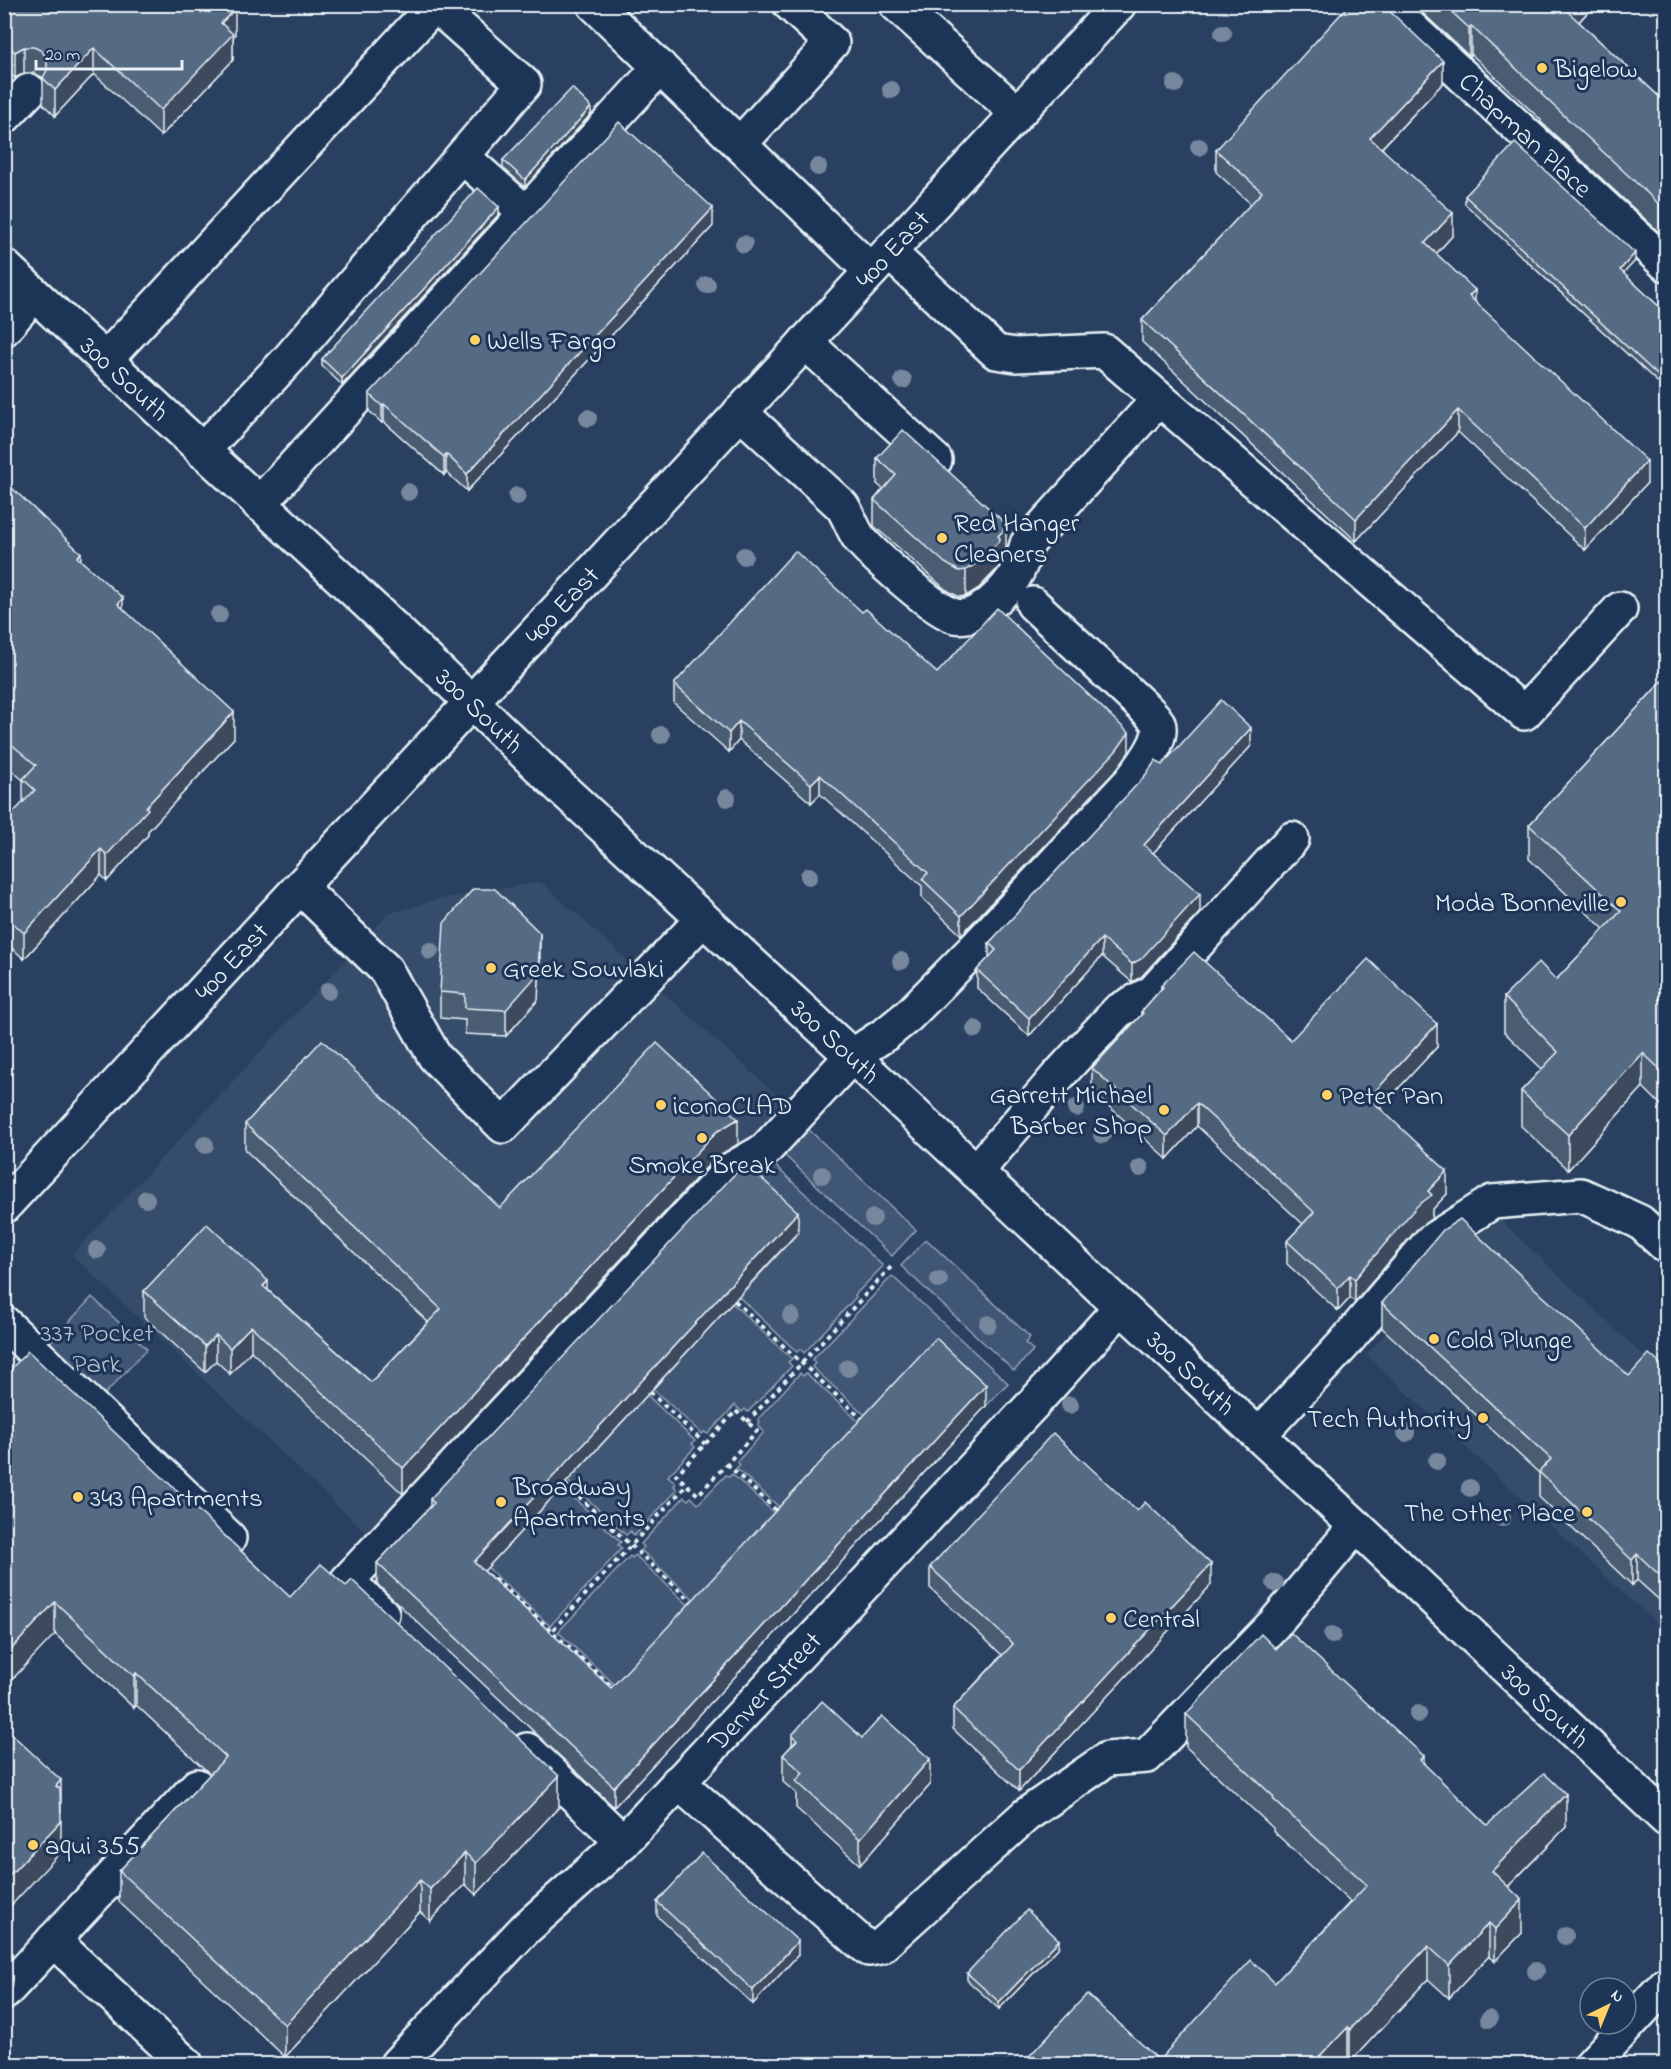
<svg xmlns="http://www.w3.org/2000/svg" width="1671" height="2069" viewBox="0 0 1671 2069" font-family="'Indie Flower',sans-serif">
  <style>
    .built { fill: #364d6b }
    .green { fill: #415774; stroke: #94a4b6; stroke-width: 1.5 }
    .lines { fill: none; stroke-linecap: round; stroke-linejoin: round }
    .minor-casing { stroke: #e8f1f8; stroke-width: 38 }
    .path { stroke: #e8f1f8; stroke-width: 4; stroke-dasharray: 4.5 4.5; stroke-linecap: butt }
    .minor { stroke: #1d3557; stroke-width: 33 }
    .tree { fill: #77889e }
    .wall { fill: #495b71; stroke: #e8f1f8; stroke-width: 1.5 }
    .shaded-wall { fill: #3c4a5c; stroke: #e8f1f8; stroke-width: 1.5 }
    .building { fill: #556a83; stroke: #e8f1f8; stroke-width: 1.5 }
    .poi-dot { fill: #ffd166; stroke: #1d3557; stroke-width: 2 }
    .labels { text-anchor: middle; stroke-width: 6; stroke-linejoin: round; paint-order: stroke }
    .poi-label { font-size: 27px; fill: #e8f1f8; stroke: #1d3557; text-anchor: start }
    .street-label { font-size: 27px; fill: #e8f1f8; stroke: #1d3557 }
    .park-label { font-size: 27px; fill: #b6c3d0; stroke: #1d3557 }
  </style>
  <rect width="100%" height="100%" fill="#294061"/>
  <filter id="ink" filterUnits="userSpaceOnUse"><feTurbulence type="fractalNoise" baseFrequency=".0167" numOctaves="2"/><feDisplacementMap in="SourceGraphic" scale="12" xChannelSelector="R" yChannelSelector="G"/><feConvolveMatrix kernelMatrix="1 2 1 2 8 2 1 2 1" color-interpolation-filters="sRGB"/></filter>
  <g filter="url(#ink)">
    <g class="built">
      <polygon points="541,882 790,1107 375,1541 72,1255 388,914 439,899"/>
      <polygon points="1496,1216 1666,1377 1666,1632 1366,1355"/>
    </g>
    <g class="green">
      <polygon points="805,1126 916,1230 892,1256 781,1152"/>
      <polygon points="770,1161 883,1266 855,1295 856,1297 804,1353 800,1349 797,1352 739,1297 798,1233 747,1185"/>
      <polygon points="926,1239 1030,1337 1025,1343 1033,1350 1014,1371 901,1266"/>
      <polygon points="892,1276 1008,1383 986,1406 875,1424 812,1367 815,1363 812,1360"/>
      <polygon points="92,1297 147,1349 102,1397 47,1346"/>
      <polygon points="732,1303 792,1359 788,1362 792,1366 748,1412 745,1409 742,1412 735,1405 708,1434 704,1432 702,1434 653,1389"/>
      <polygon points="800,1373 803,1376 806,1373 869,1431 789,1516 736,1468 740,1465 737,1462 764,1432 758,1425 760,1422 758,1419"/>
      <polygon points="647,1395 695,1441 692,1444 695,1447 668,1476 676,1483 674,1486 677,1490 634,1536 631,1531 626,1535 568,1481"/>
      <polygon points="732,1474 784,1522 704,1609 641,1550 644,1547 641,1544 684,1497 688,1500 691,1497 698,1504 726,1475 729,1477"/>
      <polygon points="562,1487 621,1542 618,1545 622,1548 550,1626 487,1567"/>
      <polygon points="635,1555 699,1615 625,1694 558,1632 630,1556 632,1558"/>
    </g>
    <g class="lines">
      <g class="minor-casing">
        <g id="minor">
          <polyline points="594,4 871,271"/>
          <polyline points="896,4 1017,113"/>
          <path id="s1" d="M1385,4L1666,264"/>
          <polyline points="4,117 29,91"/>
          <polyline points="740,144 832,43 790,4"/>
          <polyline points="526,213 660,67"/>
          <polyline points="889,252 996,352 1016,355 1104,351 1524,713 1620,609"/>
          <path id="s2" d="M4,266L376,611L558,785L852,1056L1356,1526L1666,1819"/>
          <polyline points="4,329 34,294"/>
          <polyline points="805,342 935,460"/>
          <polyline points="105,360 435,5 524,84 288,360 202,451"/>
          <path d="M740,412L842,506C849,516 852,528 859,538C873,555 936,612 955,616C978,621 1008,590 1018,570C1022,562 1025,553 1027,544L1159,399"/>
          <polyline points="259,504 526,213 463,157"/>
          <polyline points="301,888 386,970 435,1057 503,1126 703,919"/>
          <polyline points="976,1172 1056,1078 1118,1011 1153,992 1292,839"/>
          <path id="s3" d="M4,1206L1119,4"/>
          <polyline points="4,1323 229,1538"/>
          <polyline points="1259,1435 1343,1345 1431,1241 1492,1202 1581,1195 1640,1222 1666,1246"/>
          <path d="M382,1614L347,1581L730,1170L765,1150L852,1056L887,1033L908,1016L979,944L1130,782C1139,770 1165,739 1158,723C1156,720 1152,715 1149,712L1033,604"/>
          <polyline points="527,1750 623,1842"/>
          <polyline points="678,1782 860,1942 869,1949 880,1947 1026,1815 1107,1759 1147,1756 1274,1624 1356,1526"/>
          <polyline points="53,1940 186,2064"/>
          <polyline points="4,1993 197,1786"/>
          <path id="s4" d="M397,2064L525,1929L623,1842L1035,1402L1121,1307"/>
          <polyline points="1592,2064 1666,1984"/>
        </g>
      </g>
      <g class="path">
        <polyline points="735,1301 864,1421"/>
        <polyline points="650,1392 705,1444"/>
        <polygon points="736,1411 757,1431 698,1495 676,1475"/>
        <polyline points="747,1422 891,1267"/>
        <polyline points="727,1464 779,1513"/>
        <polyline points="565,1484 694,1604"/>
        <polyline points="486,1576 493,1577 610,1685 611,1692"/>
        <polyline points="547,1636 687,1485"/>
      </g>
      <use href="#minor" class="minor"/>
    </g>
    <g class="tree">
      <circle cx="1223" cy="33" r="9"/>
      <circle cx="1175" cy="84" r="9"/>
      <circle cx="891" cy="90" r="9"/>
      <circle cx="1199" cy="147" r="9"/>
      <circle cx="818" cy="167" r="9"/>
      <circle cx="744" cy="244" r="9"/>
      <circle cx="707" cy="285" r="9"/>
      <circle cx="903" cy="380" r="9"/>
      <circle cx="588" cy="418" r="9"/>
      <circle cx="408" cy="492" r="9"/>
      <circle cx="517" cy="496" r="9"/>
      <circle cx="744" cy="556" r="9"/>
      <circle cx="219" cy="615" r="9"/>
      <circle cx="661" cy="735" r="9"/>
      <circle cx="727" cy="798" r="9"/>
      <circle cx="809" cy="876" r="9"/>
      <circle cx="430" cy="951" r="9"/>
      <circle cx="901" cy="961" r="9"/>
      <circle cx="328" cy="991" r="9"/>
      <circle cx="975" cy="1029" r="9"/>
      <circle cx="1076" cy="1108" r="9"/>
      <circle cx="1102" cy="1135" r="9"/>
      <circle cx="205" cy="1145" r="9"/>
      <circle cx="1140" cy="1168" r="9"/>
      <circle cx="822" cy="1175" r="9"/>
      <circle cx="146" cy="1199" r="9"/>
      <circle cx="873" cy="1218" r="9"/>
      <circle cx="97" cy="1250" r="9"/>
      <circle cx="939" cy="1280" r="9"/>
      <circle cx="791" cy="1316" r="9"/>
      <circle cx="988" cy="1324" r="9"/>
      <circle cx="848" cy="1368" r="9"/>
      <circle cx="1070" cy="1405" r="9"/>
      <circle cx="1406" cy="1433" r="9"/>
      <circle cx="1437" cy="1461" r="9"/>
      <circle cx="1470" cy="1488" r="9"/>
      <circle cx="1502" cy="1518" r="9"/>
      <circle cx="1275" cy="1583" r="9"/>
      <circle cx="1332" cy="1635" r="9"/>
      <circle cx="1418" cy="1714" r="9"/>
      <circle cx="1565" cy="1936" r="9"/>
      <circle cx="1536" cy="1971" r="9"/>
      <circle cx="1489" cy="2019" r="9"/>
    </g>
    <g class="wall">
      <polygon points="4,4 235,35 233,37 233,60 161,136 94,74 55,116 43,104 43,79 42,77 34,73 24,73 15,78 4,69"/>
      <polygon points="1413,4 1595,4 1579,22 1666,103 1660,233 1541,122 1541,120 1471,54 1469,56"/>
      <polygon points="1443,83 1382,148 1453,235 1436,254 1475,302 1647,483 1585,550 1458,432 1356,541 1142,342 1142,320 1251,204 1216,172 1216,150"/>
      <polygon points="591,114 525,187 503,168 503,160"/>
      <polygon points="1465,196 1635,261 1623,273 1666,313 1666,390 1465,204"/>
      <polygon points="499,214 342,385 322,366 322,359"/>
      <polygon points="713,226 467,491 446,472 444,475 384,422 382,423 369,411 369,394"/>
      <polygon points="877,458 1006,550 1003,557 1000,561 1000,564 998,568 979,588 966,596 959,597 945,589 874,526 874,500 883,489 877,484"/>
      <polygon points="4,494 81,561 234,738 148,831 148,835 107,881 101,875 24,959 4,941 4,822 23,803 23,780 4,764"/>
      <polygon points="862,612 937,673 1129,752 1116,770 961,935 922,898 922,886 820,794 811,803 739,740 729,752 674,703 674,684"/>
      <polygon points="1666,677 1666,1110 1643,1087 1568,1170 1521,1126 1521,1091 1542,1069 1504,1032 1504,997 1556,980 1604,929 1529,859 1529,825"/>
      <polygon points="1251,746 1153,853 1200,912 1141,977 1132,982 1102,956 1029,1036 977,988 977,970 989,958 989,943 1162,765"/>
      <polygon points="540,959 538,1000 506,1036 465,1034 465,1020 440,1018 440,992"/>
      <polygon points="1161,986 1291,1040 1437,1047 1380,1108 1447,1194 1432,1210 1432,1218 1417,1229 1355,1302 1350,1298 1338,1311 1287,1264 1287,1241 1303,1224 1197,1126 1167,1159 1092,1091 1092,1068 1141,1015 1141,1012 1161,989"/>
      <polygon points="245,1124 500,1208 738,1144 716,1157 403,1494 251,1351 230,1374 216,1361 205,1372 144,1317 144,1291 268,1290 371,1382 428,1322 245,1150"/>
      <polygon points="798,1232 484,1571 611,1688 986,1406 614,1807 377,1584 377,1563 430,1507 430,1499"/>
      <polygon points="1382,1303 1629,1376 1666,1369 1666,1606 1637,1580 1632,1585 1539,1497 1539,1473 1382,1328"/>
      <polygon points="4,1376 290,1597 559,1807 476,1895 465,1884 430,1921 420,1912 285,2057 119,1902 119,1871 210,1774 136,1705 134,1708 55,1634"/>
      <polygon points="930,1567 1211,1585 1019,1791 953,1729 953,1708 1002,1655 930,1588"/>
      <polygon points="1276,1649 1424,1765 1487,1825 1566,1827 1508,1887 1522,1933 1495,1961 1489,1956 1449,1998 1428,1979 1350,2062 1348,2060 1159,2060 1275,1983 1350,1902 1273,1831 1273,1828 1186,1747 1186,1714"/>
      <polygon points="792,1735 862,1738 930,1785 860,1865 796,1808 796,1793 783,1782 783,1755 792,1745"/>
      <polygon points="657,1902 798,1955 753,2004 657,1916"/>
      <polygon points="1059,1947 999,2009 967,1980 967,1973"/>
    </g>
    <g class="shaded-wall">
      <polygon points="1569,4 1595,4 1565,37 1565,9"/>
      <polygon points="235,9 235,35 233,37 233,60 161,136 161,110 221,23"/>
      <polygon points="1471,26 1471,54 1469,56 1469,28"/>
      <polygon points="24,47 24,73 15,78 15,52"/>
      <polygon points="94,48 94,74 55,116 55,90"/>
      <polygon points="1443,61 1443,83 1370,160 1370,138"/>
      <polygon points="591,107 591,114 525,187 525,180"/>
      <polygon points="1666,197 1666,225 1660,233 1660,205"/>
      <polygon points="499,207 499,214 342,385 342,378"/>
      <polygon points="713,208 713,226 467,491 467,474"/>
      <polygon points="1453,213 1453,235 1425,266 1425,243"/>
      <polygon points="1635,253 1635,261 1620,277 1620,270"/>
      <polygon points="1475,290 1475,312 1469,296"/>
      <polygon points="384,404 384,422 382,423 382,406"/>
      <polygon points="1458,410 1458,432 1356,541 1356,519"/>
      <polygon points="446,454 446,472 444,475 444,457"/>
      <polygon points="1647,461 1647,483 1585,550 1585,528"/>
      <polygon points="1006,524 1006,550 1003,557 1000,561 1000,564 998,568 979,588 966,596 966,570 998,536"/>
      <polygon points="81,553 81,578 77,557"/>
      <polygon points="123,598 123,624 118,604"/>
      <polygon points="234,712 234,738 148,831 148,835 107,881 107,855 146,807"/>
      <polygon points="739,721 739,740 729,752 729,733"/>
      <polygon points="1251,728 1251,746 1144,863 1144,845"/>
      <polygon points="1129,733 1129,752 1116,770 961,935 961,916"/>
      <polygon points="820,775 820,794 811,803 811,784"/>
      <polygon points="101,849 101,875 24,959 24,933"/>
      <polygon points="1200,894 1200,912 1141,977 1132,982 1132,964"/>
      <polygon points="540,933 540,959 538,1000 506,1036 506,1010"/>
      <polygon points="1102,938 1102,956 1029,1036 1029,1018"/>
      <polygon points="1437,1024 1437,1047 1369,1120 1369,1098"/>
      <polygon points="1643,1053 1643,1087 1568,1170 1568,1135"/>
      <polygon points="1197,1103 1197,1126 1167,1159 1167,1136"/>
      <polygon points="738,1119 738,1144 716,1157 403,1494 403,1468 716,1132"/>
      <polygon points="1447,1171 1447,1194 1432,1210 1432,1218 1417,1229 1355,1302 1355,1279 1428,1191"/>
      <polygon points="798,1212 798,1232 474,1582 474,1562"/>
      <polygon points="1350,1275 1350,1298 1338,1311 1338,1288"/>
      <polygon points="268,1281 268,1307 263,1286"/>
      <polygon points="251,1326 251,1351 230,1374 230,1348"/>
      <polygon points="216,1335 216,1361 205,1372 205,1346"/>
      <polygon points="986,1385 986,1406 614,1807 614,1787"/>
      <polygon points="1637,1554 1637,1580 1632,1585 1632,1560"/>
      <polygon points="1211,1564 1211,1585 1019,1791 1019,1770"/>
      <polygon points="55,1602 55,1634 4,1688 4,1657"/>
      <polygon points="136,1673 136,1705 134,1708 134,1676"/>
      <polygon points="1424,1756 1424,1789 1420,1760"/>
      <polygon points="930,1759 930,1785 860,1865 860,1839"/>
      <polygon points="559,1776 559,1807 476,1895 476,1863"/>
      <polygon points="61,1780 61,1812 56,1817 56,1786"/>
      <polygon points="1566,1794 1566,1827 1492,1903 1492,1871"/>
      <polygon points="61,1821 61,1852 4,1913 4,1881"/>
      <polygon points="465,1853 465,1884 430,1921 430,1889"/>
      <polygon points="420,1880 420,1912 285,2057 285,2025"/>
      <polygon points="1522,1900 1522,1933 1495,1961 1495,1929"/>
      <polygon points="1489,1923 1489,1956 1449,1998 1449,1965"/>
      <polygon points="1059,1940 1059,1947 999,2009 999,2002"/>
      <polygon points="798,1941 798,1955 753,2004 753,1990"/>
      <polygon points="1428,1946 1428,1979 1350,2062 1350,2029"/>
      <polygon points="1348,2027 1348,2060 1343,2064 1313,2064"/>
    </g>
    <g class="building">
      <polygon points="4,4 231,4 235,9 221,23 233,34 161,110 94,48 55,90 43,78 47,70 47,60 42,51 34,47 24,47 15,52 4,42"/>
      <polygon points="1350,4 1382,4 1443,61 1370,138 1453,213 1425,243 1475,290 1469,296 1647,461 1585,528 1458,410 1356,519 1142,320 1262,192 1216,150"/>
      <polygon points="1443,4 1569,4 1565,9 1666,103 1666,197 1660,205 1541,94 1542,93 1471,26 1469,28"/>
      <polygon points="572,88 591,107 525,180 503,160"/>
      <polygon points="619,122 713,208 467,474 446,454 444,457 384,404 382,406 369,394"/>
      <polygon points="1515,143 1635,253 1620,270 1666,313 1666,383 1465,196"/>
      <polygon points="478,188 499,207 342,378 322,359"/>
      <polygon points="903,430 1006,524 1003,531 998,536 1000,538 998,542 979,562 966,570 959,571 945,563 874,500 896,475 877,458"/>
      <polygon points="11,487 81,553 77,557 123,598 118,604 234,712 146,807 148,809 107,855 101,849 24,933 4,915 4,822 35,790 23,779 36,765 4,738 4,494"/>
      <polygon points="795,551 862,612 866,609 937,673 997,608 1129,733 1116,751 961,916 922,879 928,873 820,775 811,784 739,721 729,733 674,684"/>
      <polygon points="1666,677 1666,1075 1643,1053 1568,1135 1521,1091 1558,1052 1504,997 1539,962 1556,980 1621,911 1529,825"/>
      <polygon points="1221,700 1251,728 1144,845 1200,894 1141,959 1132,964 1102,938 1029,1018 977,970 996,950 989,943 1144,777 1156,760 1162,765"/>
      <polygon points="473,889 495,889 540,933 538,974 506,1010 465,1008 465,994 440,992 444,923"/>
      <polygon points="1194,952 1291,1040 1368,959 1437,1024 1369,1098 1447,1171 1428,1191 1432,1195 1417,1206 1355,1279 1350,1275 1338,1288 1287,1241 1314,1212 1197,1103 1167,1136 1092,1068 1143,1013 1141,1012 1163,987 1161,986"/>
      <polygon points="322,1040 500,1208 657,1043 738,1119 716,1132 403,1468 251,1326 230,1348 216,1335 205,1346 144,1291 207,1224 268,1281 263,1286 371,1382 441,1309 245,1124"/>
      <polygon points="745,1163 798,1212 474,1562 611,1688 936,1338 986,1385 614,1787 377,1563 434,1503 430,1499"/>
      <polygon points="1460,1219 1629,1376 1649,1354 1666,1369 1666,1581 1637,1554 1632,1560 1539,1472 1551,1459 1382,1303 1443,1230"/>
      <polygon points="28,1351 290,1597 321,1564 346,1586 352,1580 559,1776 476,1863 465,1853 430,1889 420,1880 285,2025 119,1871 226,1757 136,1673 134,1676 55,1602 4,1657 4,1376"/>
      <polygon points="1053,1433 1137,1511 1145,1502 1211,1564 1019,1770 953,1708 1013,1644 930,1567"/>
      <polygon points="1291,1633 1424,1756 1420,1760 1487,1825 1544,1773 1566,1794 1492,1871 1522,1900 1495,1929 1489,1923 1449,1965 1428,1946 1350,2029 1348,2027 1313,2064 1022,2064 1087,1994 1159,2060 1251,1960 1275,1983 1367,1885 1273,1799 1274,1797 1186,1714 1261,1634 1276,1649"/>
      <polygon points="822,1701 862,1738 882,1716 930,1759 860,1839 796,1781 803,1773 783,1755 797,1740 792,1735"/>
      <polygon points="4,1727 61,1780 56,1786 60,1789 61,1821 4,1881"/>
      <polygon points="702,1853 798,1941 753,1990 657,1902"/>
      <polygon points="1027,1910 1059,1940 999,2002 967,1973"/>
      <polygon points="1008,2061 1012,2064 1005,2064"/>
    </g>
  </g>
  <g class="poi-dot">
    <circle cx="1542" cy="68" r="6"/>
    <circle cx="475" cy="340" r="6"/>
    <circle cx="942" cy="538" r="6"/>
    <circle cx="1621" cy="902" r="6"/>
    <circle cx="491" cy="968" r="6"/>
    <circle cx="1327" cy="1095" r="6"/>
    <circle cx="661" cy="1105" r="6"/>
    <circle cx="1164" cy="1110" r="6"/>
    <circle cx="702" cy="1138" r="6"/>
    <circle cx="1434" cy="1339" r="6"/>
    <circle cx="1483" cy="1418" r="6"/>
    <circle cx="78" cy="1497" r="6"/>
    <circle cx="501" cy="1502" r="6"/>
    <circle cx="1587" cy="1512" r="6"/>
    <circle cx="1111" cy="1618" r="6"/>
    <circle cx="33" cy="1845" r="6"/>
  </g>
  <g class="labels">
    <g class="poi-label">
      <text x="1554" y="77">Bigelow</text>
      <text x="487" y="349">Wells Fargo</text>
      <text x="954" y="531">Red Hanger<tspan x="954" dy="31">Cleaners</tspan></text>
      <text x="1609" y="911" text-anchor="end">Moda Bonneville</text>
      <text x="503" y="977">Greek Souvlaki</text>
      <text x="1152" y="1103" text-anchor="end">Garrett Michael<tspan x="1152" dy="31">Barber Shop</tspan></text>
      <text x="1339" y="1104">Peter Pan</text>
      <text x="673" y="1114">iconoCLAD</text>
      <text x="702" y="1173" text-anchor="middle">Smoke Break</text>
      <text x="1446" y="1348">Cold Plunge</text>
      <text x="1471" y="1427" text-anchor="end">Tech Authority</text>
      <text x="513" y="1495">Broadway<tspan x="513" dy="31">Apartments</tspan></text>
      <text x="90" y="1506">343 Apartments</text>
      <text x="1575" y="1521" text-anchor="end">The Other Place</text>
      <text x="1123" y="1627">Central</text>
      <text x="45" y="1854">aqui 355</text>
    </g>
    <g class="street-label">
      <text dy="9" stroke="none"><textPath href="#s1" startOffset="192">Chapman Place</textPath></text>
      <text dy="9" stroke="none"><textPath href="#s3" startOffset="1306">400 East</textPath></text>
      <text dy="9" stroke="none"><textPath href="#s2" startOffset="165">300 South</textPath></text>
      <text dy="9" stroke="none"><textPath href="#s3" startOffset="820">400 East</textPath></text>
      <text dy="9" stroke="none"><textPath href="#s2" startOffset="651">300 South</textPath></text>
      <text dy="9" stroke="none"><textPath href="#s3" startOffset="334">400 East</textPath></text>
      <text dy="9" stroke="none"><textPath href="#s2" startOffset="1137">300 South</textPath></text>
      <text dy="9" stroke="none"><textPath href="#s2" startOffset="1623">300 South</textPath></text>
      <text dy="9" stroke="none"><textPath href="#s4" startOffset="524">Denver Street</textPath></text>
      <text dy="9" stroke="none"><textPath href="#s2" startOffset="2109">300 South</textPath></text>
    </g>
    <g class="park-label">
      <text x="97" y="1341">337 Pocket<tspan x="97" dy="31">Park</tspan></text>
    </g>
  </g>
  <rect width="1671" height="2069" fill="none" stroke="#1d3557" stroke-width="24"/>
  <rect x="12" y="12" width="1647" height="2045" fill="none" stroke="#e8f1f8" stroke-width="2" filter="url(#ink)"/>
  <g transform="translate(1608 2006) rotate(43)"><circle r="28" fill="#1d3557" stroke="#6e8097" stroke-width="1.5"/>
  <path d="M0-4.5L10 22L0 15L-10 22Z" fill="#ffd166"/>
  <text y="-9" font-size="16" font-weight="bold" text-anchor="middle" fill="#e8f1f8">N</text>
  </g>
  <path d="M36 60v9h146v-9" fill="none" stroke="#e8f1f8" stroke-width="3"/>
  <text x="45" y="60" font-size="18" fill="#e8f1f8" stroke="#1d3557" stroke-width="4.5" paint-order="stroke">20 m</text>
</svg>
